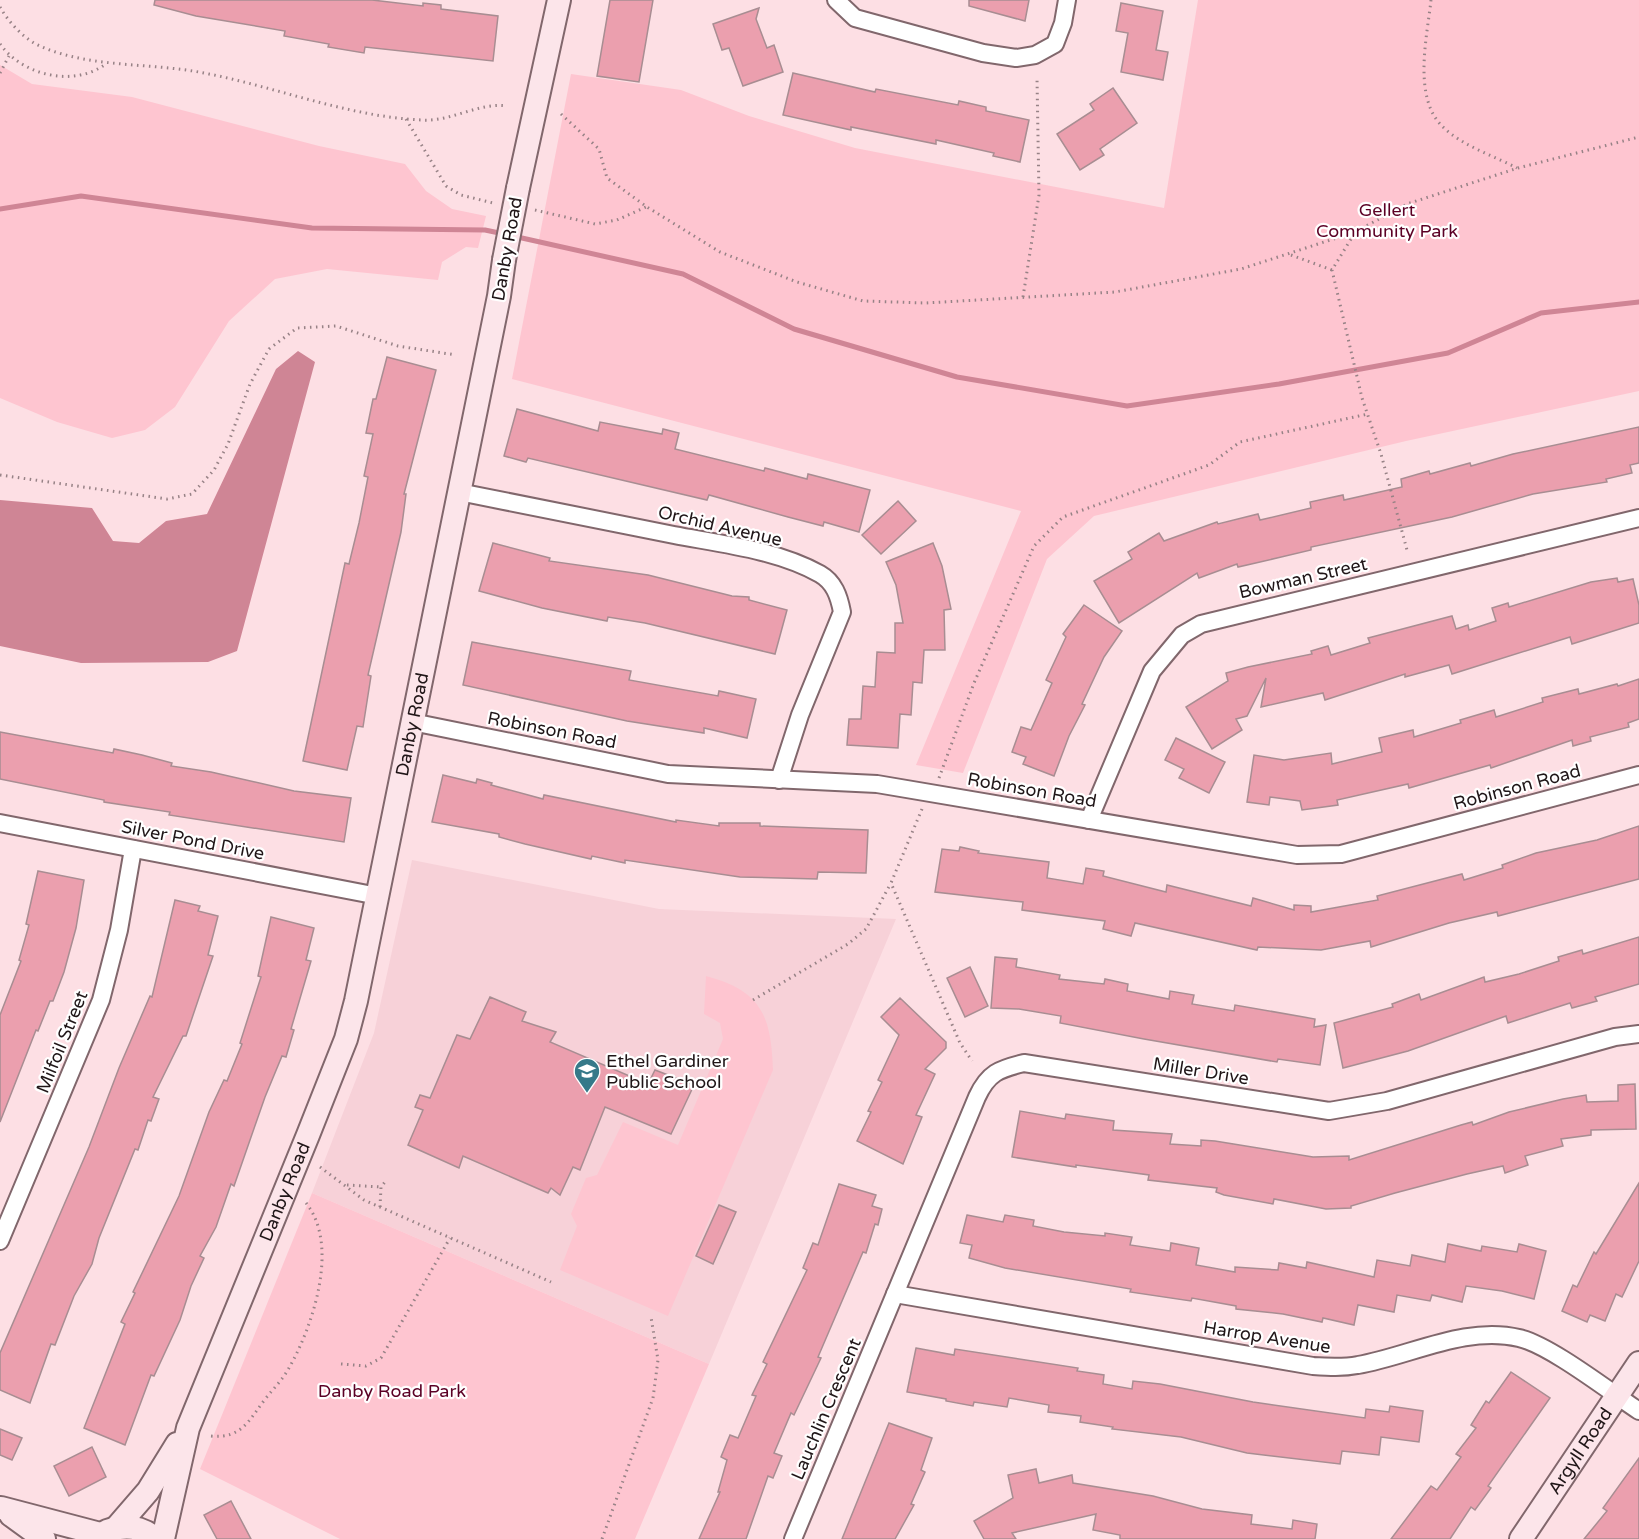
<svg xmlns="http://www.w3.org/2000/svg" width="1639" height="1539" viewBox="0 0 1639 1539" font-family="'Varela Round',sans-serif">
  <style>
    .built { fill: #f7d1d8 }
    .green { fill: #fec5d0 }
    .water { fill: #cf8595 }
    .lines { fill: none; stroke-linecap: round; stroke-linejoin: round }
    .stream { stroke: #cf8595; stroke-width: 5 }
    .building { fill: #eb9fae; stroke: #a88d92; stroke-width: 1.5 }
    .street-casing { stroke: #81676c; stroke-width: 20 }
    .secondary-casing { stroke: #81676c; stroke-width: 26 }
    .path { stroke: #978286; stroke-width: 3; stroke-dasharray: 1.5 4.5; stroke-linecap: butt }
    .street { stroke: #fff; stroke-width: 16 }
    .secondary { stroke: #fce5ea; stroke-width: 22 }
    .secondary-bridge-casing { stroke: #81676c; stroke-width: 26; stroke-linecap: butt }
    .secondary-bridge { stroke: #fce5ea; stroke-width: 22 }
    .labels { text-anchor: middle; stroke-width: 4.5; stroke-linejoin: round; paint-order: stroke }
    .park-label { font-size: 18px; fill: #5b0025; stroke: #fff }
    .street-label { font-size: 18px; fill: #201618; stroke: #fff }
    .poi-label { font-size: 18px; fill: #201618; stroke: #fff; text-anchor: start }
  </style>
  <rect width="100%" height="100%" fill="#fddfe4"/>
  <polygon class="built" points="412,860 659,909 896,919 709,1364 312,1193 374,1033"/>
  <g class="green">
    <polygon points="1198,0 1639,0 1639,391 1406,441 1094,516 1047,559 963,773 916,765 1021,511 512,379 571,74 681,90 749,116 855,148 1164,208"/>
    <polygon points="0,65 32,84 132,97 319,146 405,164 426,191 452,209 486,216 478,248 466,247 442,262 438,280 327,269 275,279 229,321 175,407 145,430 112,438 57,422 0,398"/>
    <path d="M706,976C762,991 771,1016 773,1070L668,1316L560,1270L577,1226L571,1214L586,1178L597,1175L623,1122L678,1145L723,1039L720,1023L704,1014Z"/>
    <polygon points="312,1193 709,1364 635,1539 340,1539 200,1469"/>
  </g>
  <polygon class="water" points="298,351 315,362 237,651 208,662 81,663 0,646 0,500 92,508 113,541 139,543 166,521 207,514 276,369"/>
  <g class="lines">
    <g class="stream">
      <polyline points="0,209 81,196 312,228 485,230 504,234"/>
      <polyline points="513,236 683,274 794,329 957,377 1127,406 1279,384 1448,353 1541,313 1639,302"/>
    </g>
  </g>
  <g class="building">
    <polygon points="155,0 372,0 423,6 423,3 441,5 441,9 498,16 493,61 365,47 364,53 328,47 329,44 284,36 285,31 196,16 154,5"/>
    <polygon points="610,0 653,0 639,82 597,76"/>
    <polygon points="969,0 1029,0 1025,21 969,6"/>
    <polygon points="1121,3 1163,11 1156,50 1168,52 1163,80 1121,72 1128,33 1116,31"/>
    <polygon points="759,8 756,19 767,48 774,45 783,72 743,86 729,48 722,50 713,24"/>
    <polygon points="793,73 875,92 876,89 958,105 959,101 986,107 986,111 1029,120 1020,162 993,156 994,153 936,140 936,144 851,127 851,130 783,115"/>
    <polygon points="1113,88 1137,123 1100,149 1104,155 1080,170 1057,134 1094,110 1090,104"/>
    <polygon points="387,357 436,370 404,494 406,494 401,532 368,675 371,676 363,727 357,726 347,770 303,761 345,563 349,564 359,523 368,477 364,476 373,434 366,433 373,399 376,399"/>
    <polygon points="517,409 598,431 600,422 662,434 663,429 679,433 675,449 764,471 765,468 807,479 808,474 870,490 859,532 824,522 823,526 788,517 709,495 707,500 528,458 526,462 504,456"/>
    <polygon points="1639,427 1639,463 1630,465 1632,473 1606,479 1607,482 1533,494 1452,517 1311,547 1311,550 1277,558 1238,567 1237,564 1199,578 1197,573 1119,623 1094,581 1132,559 1128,552 1159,533 1164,541 1217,522 1218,524 1258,514 1260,520 1311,508 1310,502 1343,495 1344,500 1402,487 1401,479 1429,471 1430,474 1470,463 1471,466 1513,454"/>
    <polygon points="898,501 916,521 881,554 862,535"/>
    <polygon points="493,543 550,558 549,561 648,575 732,596 749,597 749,600 787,610 775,654 645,623 608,617 607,621 542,608 479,591"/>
    <polygon points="933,543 942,566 951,609 944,610 945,650 924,650 922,683 913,682 911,715 900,714 898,748 847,745 849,719 861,719 863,686 875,687 877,652 895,653 895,623 903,623 896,585 886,562"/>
    <polygon points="1617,578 1618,582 1633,579 1639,605 1639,623 1572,644 1570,637 1452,674 1449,665 1405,677 1405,674 1325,700 1323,693 1261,707 1266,678 1247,716 1236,719 1242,730 1212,749 1186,707 1228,681 1226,673 1248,667 1312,654 1311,651 1328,646 1331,655 1370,643 1368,638 1452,616 1456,629 1468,625 1469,630 1496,621 1492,608 1508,603 1509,607 1591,582"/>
    <polygon points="1084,605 1122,631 1104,657 1082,704 1085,705 1069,736 1054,776 1023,764 1026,757 1012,752 1021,727 1031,730 1052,683 1046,680 1066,637 1063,634"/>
    <polygon points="472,642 631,671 629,680 718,696 719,691 756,699 747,738 704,728 704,733 627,721 463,685"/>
    <polygon points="1639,679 1639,719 1628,723 1629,727 1590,737 1591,741 1573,746 1572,740 1491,768 1490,765 1409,788 1408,784 1337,800 1338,805 1302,810 1300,801 1270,797 1269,805 1247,802 1254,755 1284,760 1331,753 1332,764 1382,752 1379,738 1413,730 1414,737 1461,723 1460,720 1494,710 1496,717 1543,702 1542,698 1578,689 1579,694 1617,684 1618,686"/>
    <polygon points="0,732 113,753 114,749 142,755 172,763 171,766 211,772 294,791 351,798 344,842 169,815 170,812 104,802 104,800 0,779"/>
    <polygon points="1176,738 1225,762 1209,793 1179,778 1184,769 1165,760"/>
    <polygon points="443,775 476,783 477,779 492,783 491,785 543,799 544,795 676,822 676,820 719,826 719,823 760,823 760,826 868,830 866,873 818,872 817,879 740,877 625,860 625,863 592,856 591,859 525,844 499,837 499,834 432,822"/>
    <polygon points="1639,826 1639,879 1498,916 1497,912 1449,923 1371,947 1370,941 1321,950 1258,947 1257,950 1135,923 1131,936 1103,929 1105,921 1022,910 1023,902 935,892 942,849 959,851 960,847 979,851 978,853 1049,862 1047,878 1083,884 1086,868 1104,871 1103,876 1166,892 1167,885 1251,906 1253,898 1294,910 1294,905 1311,906 1311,912 1378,900 1377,896 1462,874 1464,880 1503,868 1502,865 1536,853 1597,840"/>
    <polygon points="38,871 84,880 76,928 64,972 53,1001 50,1001 38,1031 36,1030 0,1122 0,1015 21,961 19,960 29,925 26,924"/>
    <polygon points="175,900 200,906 198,911 218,916 208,955 213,956 186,1036 183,1036 153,1097 159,1099 151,1121 148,1120 138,1150 135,1149 99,1238 92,1264 74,1296 55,1345 51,1344 30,1403 0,1390 0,1353 89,1147 119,1068 150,996 152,997"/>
    <polygon points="271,917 314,928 306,960 311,961 291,1029 294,1030 286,1057 282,1056 265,1097 234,1186 231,1184 216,1227 200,1256 204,1258 191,1286 180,1320 154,1376 151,1375 125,1445 84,1428 125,1324 121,1322 135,1293 133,1292 179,1196 209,1112 224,1080 227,1081 242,1044 240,1043 261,977 258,976"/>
    <polygon points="1639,937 1639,984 1595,997 1597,1001 1572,1008 1570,1003 1508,1023 1506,1016 1408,1051 1343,1068 1334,1023 1393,1007 1392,1004 1419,994 1421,1000 1484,977 1485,982 1519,974 1559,961 1558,957 1582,950 1583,954"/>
    <polygon points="995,957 1017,959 1016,967 1060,975 1059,979 1104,984 1105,979 1128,984 1127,991 1169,999 1170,991 1194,995 1192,1004 1234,1011 1235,1005 1315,1019 1314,1027 1326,1025 1320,1065 1278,1059 1277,1062 1144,1039 1060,1023 1061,1016 1019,1009 991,1008"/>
    <polygon points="970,967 988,1006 965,1017 947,978"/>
    <polygon points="490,997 526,1012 522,1021 556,1032 550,1042 648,1084 655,1070 694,1085 671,1134 605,1107 580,1170 573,1167 560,1195 551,1188 548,1193 463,1156 459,1168 408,1145 423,1110 415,1107 420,1095 430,1098 457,1035 470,1039"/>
    <polygon points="900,998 946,1042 946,1048 925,1069 935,1074 916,1115 922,1117 903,1164 857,1141 871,1112 868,1111 882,1082 878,1080 899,1035 881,1017"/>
    <polygon points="1635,1084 1636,1129 1591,1130 1591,1135 1561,1139 1563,1146 1525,1156 1528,1165 1505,1173 1503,1166 1467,1174 1395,1193 1351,1206 1351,1208 1326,1209 1274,1199 1273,1204 1224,1195 1216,1192 1217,1188 1148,1180 1149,1175 1076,1165 1076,1167 1012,1157 1020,1111 1065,1119 1066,1114 1114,1121 1113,1130 1172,1134 1170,1144 1201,1146 1201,1140 1215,1141 1313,1157 1349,1156 1349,1160 1461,1125 1472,1122 1473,1125 1509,1112 1563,1099 1586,1095 1587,1102 1618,1101 1618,1085"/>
    <polygon points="1639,1183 1639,1261 1622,1297 1616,1294 1605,1321 1590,1315 1587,1322 1562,1311 1573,1285 1577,1287 1594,1252 1596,1254"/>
    <polygon points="839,1184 876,1195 872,1206 882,1209 878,1225 875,1224 866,1253 863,1252 818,1357 821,1358 794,1415 791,1413 774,1453 782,1456 773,1478 768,1476 746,1539 699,1539 720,1492 718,1492 727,1460 721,1457 730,1435 738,1438 756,1396 752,1395 767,1364 763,1362 807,1270 803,1268 813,1243 818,1245"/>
    <polygon points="719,1205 736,1212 713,1264 696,1256"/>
    <polygon points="967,1215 1003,1222 1005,1215 1034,1220 1033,1226 1064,1232 1105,1236 1105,1233 1132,1237 1130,1245 1170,1251 1171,1243 1199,1248 1196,1265 1235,1272 1235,1267 1278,1270 1279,1263 1306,1268 1307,1262 1374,1277 1377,1260 1410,1266 1412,1255 1445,1262 1448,1244 1481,1251 1482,1246 1517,1252 1519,1244 1546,1251 1534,1299 1502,1291 1466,1286 1462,1302 1432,1295 1430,1301 1397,1295 1394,1312 1358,1305 1354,1325 1323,1318 1322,1322 1283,1314 1236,1309 1236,1306 1192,1298 1191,1301 1130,1292 1131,1289 1005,1268 969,1258 972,1245 960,1243"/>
    <polygon points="916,1348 954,1355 955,1349 1078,1368 1077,1371 1104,1375 1103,1384 1132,1389 1133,1381 1160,1384 1253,1402 1365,1418 1366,1409 1389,1412 1390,1406 1423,1411 1419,1442 1381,1437 1379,1455 1342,1451 1340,1464 1247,1453 1181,1437 1112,1429 1113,1427 1080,1422 1081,1416 1048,1412 1049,1405 1009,1398 1007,1407 974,1402 973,1406 946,1401 946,1399 907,1392"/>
    <polygon points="1511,1372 1550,1398 1488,1486 1491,1488 1475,1510 1471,1507 1450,1539 1391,1539 1431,1486 1437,1490 1461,1457 1456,1454 1476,1428 1471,1425 1486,1401 1489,1403"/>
    <polygon points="889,1423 932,1438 921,1470 925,1472 911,1504 914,1505 895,1539 842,1539"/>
    <polygon points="0,1429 22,1438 12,1460 0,1455"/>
    <polygon points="92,1447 106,1477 69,1496 54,1466"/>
    <polygon points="1639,1458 1639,1539 1584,1539 1607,1511 1603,1508"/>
    <polygon points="1036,1469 1039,1483 1072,1475 1073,1483 1153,1496 1202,1509 1252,1515 1251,1524 1292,1529 1293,1520 1317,1524 1315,1539 1120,1539 1120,1535 1093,1530 1096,1514 1012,1533 1016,1539 984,1539 974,1521 1013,1498 1008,1475"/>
    <polygon points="231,1501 251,1539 217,1539 204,1515"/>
  </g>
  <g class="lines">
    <g class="street-casing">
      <g id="street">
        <polyline points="836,0 855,18 983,53 1016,58 1035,55 1055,44 1063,23 1067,0"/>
        <path d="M459,492C531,507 603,521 674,535C722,544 777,550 820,574C834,582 839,596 842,612L800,715L779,780"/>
        <polyline points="412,722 668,774 877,784 1297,855 1341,854 1639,775"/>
        <polyline points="1089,820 1152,671 1182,635 1201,624 1639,518"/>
        <polyline points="0,823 378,896"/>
        <polyline points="0,1241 101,1000 119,930 133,849"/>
        <path d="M895,1294L1313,1366C1328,1367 1343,1368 1358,1365C1410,1356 1466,1325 1519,1338C1550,1345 1610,1392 1639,1411"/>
        <path d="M793,1539L977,1097C988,1073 999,1069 1024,1063L1329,1111L1387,1101L1615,1037L1639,1034"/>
      </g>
    </g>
    <g class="secondary-casing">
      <g id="secondary">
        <polyline points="518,188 559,0"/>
        <polyline points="1,1508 100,1534"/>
        <polyline points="11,1515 44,1539"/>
        <polyline points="116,1528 148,1491 177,1444"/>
        <path d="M107,1531C125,1525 141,1526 156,1539"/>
        <path id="s1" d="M163,1539L188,1428L308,1135L346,1039L356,1001L499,296L504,260"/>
        <path id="s2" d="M1521,1539L1639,1363"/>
      </g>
    </g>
    <g class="path">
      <path d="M1431,0C1427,38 1412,99 1444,128C1463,146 1494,156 1517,168"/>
      <path d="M0,7C9,23 25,40 42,47C95,69 154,62 209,74C279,88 350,117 422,120C451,122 479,102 507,106"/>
      <path d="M0,44C23,76 75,88 107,63"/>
      <polyline points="0,73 9,56"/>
      <polyline points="561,114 599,149 607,178 647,207 720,252 797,282 863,301 926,303 1115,292 1241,269 1355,232 1407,204 1518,168 1639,137"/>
      <polyline points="406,119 446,186 461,195 493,203"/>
      <polyline points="535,210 595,224 617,220 646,207"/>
      <polyline points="1354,234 1332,270 1362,398 1381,454 1407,550"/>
      <polyline points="1291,255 1332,270"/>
      <polyline points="1023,297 1039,195 1037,78"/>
      <polyline points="0,475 167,499 192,494 214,470 228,444 250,384 269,349 297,328 336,326 398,346 456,355"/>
      <polyline points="939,778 974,683 1034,546 1063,517 1209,465 1240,442 1368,414"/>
      <polyline points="922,809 891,883 960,1043 972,1061"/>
      <polyline points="753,1000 848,944 866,929 891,883"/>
      <polyline points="320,1167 364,1200 551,1282"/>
      <polyline points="347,1185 381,1187"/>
      <polyline points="380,1207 381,1187 385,1182"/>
      <polyline points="341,1364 366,1366 381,1358 450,1238"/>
      <path d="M211,1436C242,1439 249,1420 266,1398C274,1388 283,1379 289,1368C313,1326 340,1245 306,1203"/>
      <polyline points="602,1539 653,1398 658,1360 651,1317"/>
    </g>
    <use href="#street" class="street"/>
    <use href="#secondary" class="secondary"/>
    <g class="secondary-bridge-casing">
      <polyline id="secondary-bridge" points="504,260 518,188"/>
    </g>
    <use href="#secondary-bridge" class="secondary-bridge"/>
  </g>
  <defs>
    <g id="school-pin" transform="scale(1.35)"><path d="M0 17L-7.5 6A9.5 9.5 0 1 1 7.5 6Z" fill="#367989" stroke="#fff"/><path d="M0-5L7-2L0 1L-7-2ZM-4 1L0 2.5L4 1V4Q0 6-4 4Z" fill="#fff"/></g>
  </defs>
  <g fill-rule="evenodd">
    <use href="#school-pin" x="587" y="1071"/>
  </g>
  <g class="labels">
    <g class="park-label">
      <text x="1387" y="216">Gellert<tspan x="1387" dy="21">Community Park</tspan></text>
      <text x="392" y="1397">Danby Road Park</text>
    </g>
    <g class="street-label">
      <text transform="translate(507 249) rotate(-80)" y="6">Danby Road</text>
      <text transform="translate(720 526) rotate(13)" y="6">Orchid Avenue</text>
      <text transform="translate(1303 578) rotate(-13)" y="6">Bowman Street</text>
      <text dy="6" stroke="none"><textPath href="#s1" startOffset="855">Danby Road</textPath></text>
      <text transform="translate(552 730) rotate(11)" y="6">Robinson Road</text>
      <text transform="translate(1517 787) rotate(-15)" y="6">Robinson Road</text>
      <text transform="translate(1032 790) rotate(10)" y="6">Robinson Road</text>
      <text transform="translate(193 840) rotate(11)" y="6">Silver Pond Drive</text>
      <text transform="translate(62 1042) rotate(-68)" y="6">Milfoil Street</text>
      <text transform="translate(1201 1071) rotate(9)" y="6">Miller Drive</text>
      <text dy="6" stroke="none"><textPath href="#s1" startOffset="369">Danby Road</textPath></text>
      <text transform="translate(1267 1337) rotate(9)" y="6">Harrop Avenue</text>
      <text transform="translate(826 1409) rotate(-67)" y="6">Lauchlin Crescent</text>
      <text dy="6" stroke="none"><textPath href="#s2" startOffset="106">Argyll Road</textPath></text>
    </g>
    <g class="poi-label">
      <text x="606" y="1067">Ethel Gardiner<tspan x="606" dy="21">Public School</tspan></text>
    </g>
  </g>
</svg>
